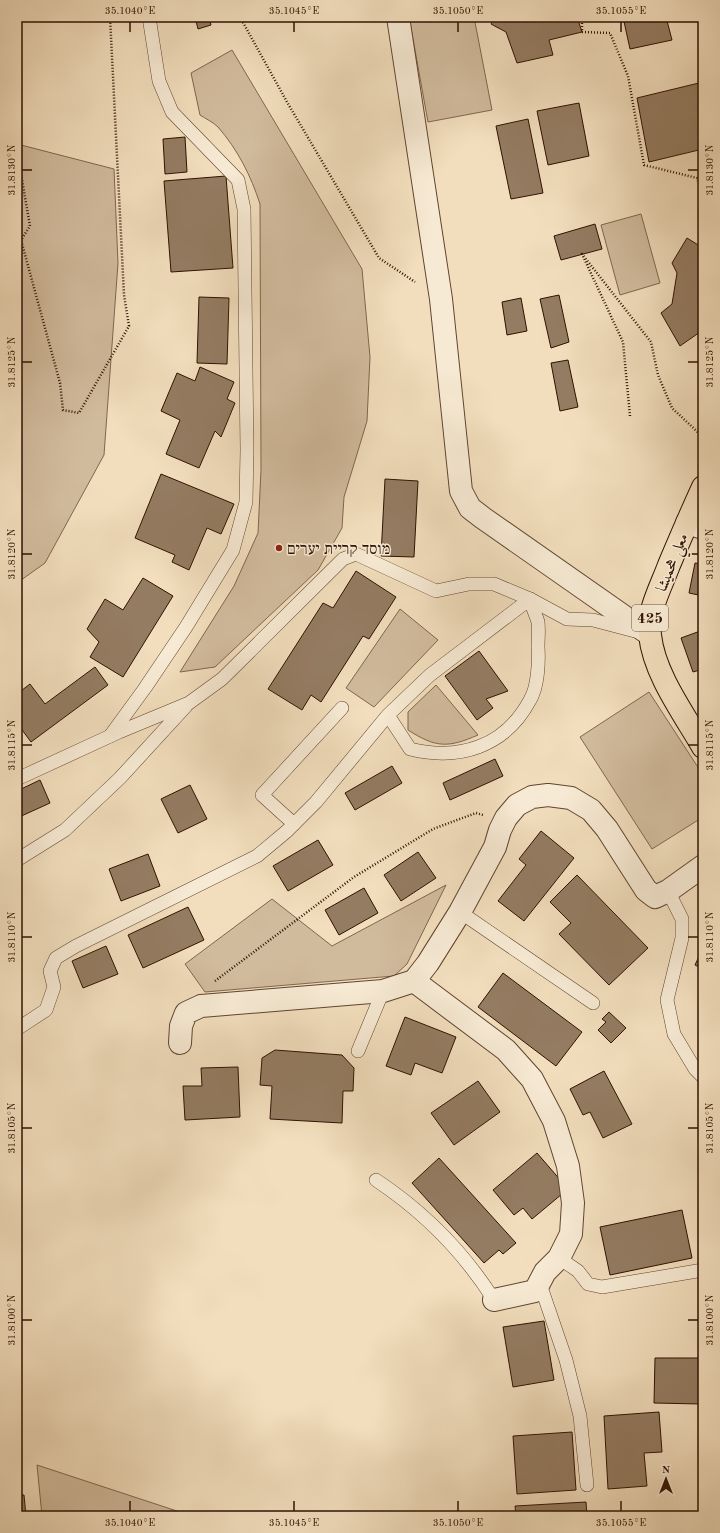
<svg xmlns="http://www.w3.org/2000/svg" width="720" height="1533" viewBox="0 0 720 1533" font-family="'Old Standard TT',Amiri,'Frank Ruhl Libre',serif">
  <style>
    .green { fill: #d1bb9d; stroke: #80664e }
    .building { fill: #947c62; stroke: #2f1100 }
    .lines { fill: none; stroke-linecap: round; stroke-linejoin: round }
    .lane-casing { stroke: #60442f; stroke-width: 14 }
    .street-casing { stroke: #60442f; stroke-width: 24 }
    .primary-casing { stroke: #2f1100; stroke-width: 24 }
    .path { stroke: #2f1100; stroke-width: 2.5; stroke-dasharray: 1 2; stroke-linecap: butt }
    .lane { stroke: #f7ead4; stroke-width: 13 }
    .street { stroke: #f7ead4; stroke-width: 22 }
    .primary { stroke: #f2debd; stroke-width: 22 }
    .ticks { fill: none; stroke: #2f1100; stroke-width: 1.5 }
    .poi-dot { fill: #8f2418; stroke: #f7ead4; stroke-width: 1.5 }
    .labels { text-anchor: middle; stroke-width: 3; stroke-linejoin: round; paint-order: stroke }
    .shield { fill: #f7ead4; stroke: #6b5240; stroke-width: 1 }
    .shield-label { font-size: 15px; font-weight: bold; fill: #2f1100 }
    .poi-label { font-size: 16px; fill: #2f1100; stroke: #f7ead4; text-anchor: start }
    .street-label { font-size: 16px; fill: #2f1100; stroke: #f7ead4 }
    .neatline { fill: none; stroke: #2f1100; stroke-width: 1.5 }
    .ticks-label { font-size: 10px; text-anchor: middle; fill: #2f1100 }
  </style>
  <rect width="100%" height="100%" fill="#f2debd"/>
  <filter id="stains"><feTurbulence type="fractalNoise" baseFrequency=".005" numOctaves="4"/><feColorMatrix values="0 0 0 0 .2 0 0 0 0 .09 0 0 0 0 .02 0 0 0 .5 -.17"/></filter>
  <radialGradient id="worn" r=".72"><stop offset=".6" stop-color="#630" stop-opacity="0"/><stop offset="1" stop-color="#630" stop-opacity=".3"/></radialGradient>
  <g class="green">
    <polygon points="409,17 474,17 492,110 428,122"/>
    <path d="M232,50L362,269L370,357L367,421L344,497L342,528L318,570L215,667L180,672L234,586L258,533L261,470L260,204C251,176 238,150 218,127C213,122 206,119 200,115L191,73Z"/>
    <polygon points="17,144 114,169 118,263 104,455 45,563 17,583"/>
    <polygon points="641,214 660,283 620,295 601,225"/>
    <polygon points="400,609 438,640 374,707 346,688"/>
    <path d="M436,685L478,735C448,748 436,748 408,730V712Z"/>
    <polygon points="649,692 703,775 703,817 652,849 580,737"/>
    <polygon points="446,885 407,964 394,976 205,992 185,964 272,899 332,946"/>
    <polygon points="37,1465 183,1513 158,1516 42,1516"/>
  </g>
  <g class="building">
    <polygon points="195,17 209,17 211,25 198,29"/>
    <polygon points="495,17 577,17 582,32 549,40 553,55 517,63 506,32 491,24"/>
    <polygon points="623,17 666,17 672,40 630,49"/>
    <polygon points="703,82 703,149 649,162 637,98"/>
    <polygon points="579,103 589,156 548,165 537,111"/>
    <polygon points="528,119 543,193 511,199 496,126"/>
    <polygon points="185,137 187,172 165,174 163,139"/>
    <polygon points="226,176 233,268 171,272 164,181"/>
    <polygon points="595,224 602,249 561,260 554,236"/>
    <polygon points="687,238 703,248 703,334 700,332 680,346 661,313 672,304 677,273 672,263"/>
    <polygon points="559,295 569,342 551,348 540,299"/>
    <polygon points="199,297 229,298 227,364 197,363"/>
    <polygon points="521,298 527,331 507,335 502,302"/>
    <polygon points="568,360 578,407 560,411 551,363"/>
    <polygon points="200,367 234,382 227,399 235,403 221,437 215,431 199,468 166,454 180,420 161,411 177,373 195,381"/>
    <polygon points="161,474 234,504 221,534 207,528 189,570 172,562 175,555 135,538"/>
    <polygon points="385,479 418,481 414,557 381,556"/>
    <polygon points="695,563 703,564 703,596 689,593"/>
    <polygon points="356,571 396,597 369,639 363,636 321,702 311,695 302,710 268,689 323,603 333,608"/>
    <polygon points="143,578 173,596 123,677 90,657 99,642 87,629 105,599 123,610"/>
    <polygon points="703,630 703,669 693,672 681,638"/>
    <polygon points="479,651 508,691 486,699 493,708 477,720 445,676"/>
    <polygon points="95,667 108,685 31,742 17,723 17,694 30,684 45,704"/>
    <polygon points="495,759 503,776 450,800 443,783"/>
    <polygon points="392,766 402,783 355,810 345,793"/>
    <polygon points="40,780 50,803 17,818 17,791"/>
    <polygon points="190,785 207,819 178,833 161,799"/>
    <polygon points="541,831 574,858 524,921 498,901 526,865 519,859"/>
    <polygon points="318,840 333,865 288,891 273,866"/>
    <polygon points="418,852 436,878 401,901 384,875"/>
    <polygon points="148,854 160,886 121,901 109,869"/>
    <polygon points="577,875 648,948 609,985 559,934 571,923 550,902"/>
    <polygon points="364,888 378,913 339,935 325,910"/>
    <polygon points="188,907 204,940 143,968 128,935"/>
    <polygon points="106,946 118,974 83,988 72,961"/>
    <polygon points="702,950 703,950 703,969 695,965"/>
    <polygon points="503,973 582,1032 556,1066 478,1007"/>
    <polygon points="609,1012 626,1028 611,1043 598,1030 606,1022 602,1019"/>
    <polygon points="405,1017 456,1037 442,1073 415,1063 411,1075 386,1066"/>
    <polygon points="275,1050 342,1055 354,1068 353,1091 343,1091 342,1123 270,1119 272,1086 260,1085 262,1058"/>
    <polygon points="238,1067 240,1117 185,1120 183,1086 202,1086 201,1068"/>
    <polygon points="604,1071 632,1124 603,1138 590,1112 583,1115 570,1089"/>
    <polygon points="478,1081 500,1112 454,1145 431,1113"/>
    <polygon points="537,1153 568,1189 532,1219 523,1208 514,1215 493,1190"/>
    <polygon points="439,1158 516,1243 503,1254 499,1250 484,1263 412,1183"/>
    <polygon points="682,1210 692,1258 610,1275 600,1227"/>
    <polygon points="544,1321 554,1380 513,1387 503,1327"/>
    <polygon points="655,1358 701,1358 700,1404 654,1403"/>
    <polygon points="659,1412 662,1452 644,1453 647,1486 608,1489 604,1416"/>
    <polygon points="572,1432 576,1490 517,1494 513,1436"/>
    <polygon points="17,1495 24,1495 26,1516 17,1516"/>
    <polygon points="586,1502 587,1516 516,1516 515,1506"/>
    <polygon points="183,1513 184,1516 155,1516"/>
  </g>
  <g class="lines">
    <g class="lane-casing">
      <g id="lane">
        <polyline points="110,736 145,688 186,627 233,550 246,502 247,450 244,209 238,180 172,112 159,81 149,17"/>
        <polyline points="17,779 119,732 189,703 222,679 343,559 356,554 436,591 469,584 494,584 530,599 567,619 593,620 635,631"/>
        <polyline points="294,824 262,795 342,708"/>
        <polyline points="17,860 65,830 120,778 186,706"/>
        <polyline points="668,891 682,919 682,938 667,1000 674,1034 695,1069 703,1077"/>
        <polyline points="460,912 593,1003"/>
        <path d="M17,1029L46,1010L54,987L50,971L56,958L76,946L257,856L287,831L316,802L388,715L430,675L530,599C532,607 536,615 538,622C539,630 538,639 538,647C539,662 538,687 530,700C505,747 459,761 410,749L388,715"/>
        <polyline points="358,1051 383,991"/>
        <path d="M376,1180C424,1212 463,1251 494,1300"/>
        <polyline points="559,1258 578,1271 588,1284 602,1287 703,1270"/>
        <polyline points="540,1284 566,1360 580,1416 587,1485"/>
      </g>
    </g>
    <g class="street-casing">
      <g id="street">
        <polyline points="398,17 441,299 461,491 470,508 483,518 649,634"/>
        <polyline points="687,523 703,528"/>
        <polyline points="414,981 506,1050 532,1079 554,1121 568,1166 573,1203 571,1234 559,1258 545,1272 535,1291 494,1300"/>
        <polyline points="180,1043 181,1026 186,1013 201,1006 383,991 414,981 428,963 460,912 495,847 500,830 506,818 517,805 532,797 548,795 571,798 591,810 607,829 646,890 655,897 668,891 703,866"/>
      </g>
    </g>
    <g class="primary-casing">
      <path id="primary" d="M703,487C691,513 680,539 669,565C661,587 647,611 650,635C654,674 684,714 703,747"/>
    </g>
    <g class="path">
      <polyline points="240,17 287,102 379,258 415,282"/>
      <polyline points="582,17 582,32 610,33 628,76 644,165 697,178 703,197"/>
      <polyline points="17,151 30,226 21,240"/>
      <polyline points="17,237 21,240 60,383 63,410 79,413 129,326 124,295 110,17"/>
      <polyline points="630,416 623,342 582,254 651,342 658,375 672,408 703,437"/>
      <polyline points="215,981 354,877 433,829 476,813 483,815"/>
    </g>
    <use href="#lane" class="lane"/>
    <use href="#street" class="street"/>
    <use href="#primary" class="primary"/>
  </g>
  <path class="ticks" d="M130,22V32M294,22V32M458,22V32M621,22V32M22,170H32M688,170H698M22,362H32M688,362H698M22,554H32M688,554H698M22,745H32M688,745H698M22,937H32M688,937H698M22,1128H32M688,1128H698M22,1320H32M688,1320H698M130,1501V1511M294,1501V1511M458,1501V1511M621,1501V1511"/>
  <circle class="poi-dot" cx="279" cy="548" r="4"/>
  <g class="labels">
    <rect class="shield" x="632" y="605" width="36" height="26" rx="3"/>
    <g class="shield-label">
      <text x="650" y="623">425</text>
    </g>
    <g class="poi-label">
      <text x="287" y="554">מוסד קריית יערים</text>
    </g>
    <g class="street-label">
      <text transform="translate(671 562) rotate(-68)" y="6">معلي هحميشا</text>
    </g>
  </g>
  <rect width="720" height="1533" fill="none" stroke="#f2debd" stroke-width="44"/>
  <g transform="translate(666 1479)" stroke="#f7ead4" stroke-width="3" paint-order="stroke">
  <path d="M0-3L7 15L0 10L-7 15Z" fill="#2f1100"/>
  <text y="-6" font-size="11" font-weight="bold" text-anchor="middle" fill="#2f1100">N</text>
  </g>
  <rect x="22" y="22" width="676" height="1489" class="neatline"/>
  <g class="ticks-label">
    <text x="130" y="14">35.1040°E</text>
    <text x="294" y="14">35.1045°E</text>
    <text x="458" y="14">35.1050°E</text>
    <text x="621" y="14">35.1055°E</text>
    <text transform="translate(11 170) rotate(-90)" y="4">31.8130°N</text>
    <text transform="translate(709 170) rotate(-90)" y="4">31.8130°N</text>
    <text transform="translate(11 362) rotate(-90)" y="4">31.8125°N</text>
    <text transform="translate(709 362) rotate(-90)" y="4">31.8125°N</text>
    <text transform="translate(11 554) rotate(-90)" y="4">31.8120°N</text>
    <text transform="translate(709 554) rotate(-90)" y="4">31.8120°N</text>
    <text transform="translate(11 745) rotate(-90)" y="4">31.8115°N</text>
    <text transform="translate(709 745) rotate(-90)" y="4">31.8115°N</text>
    <text transform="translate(11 937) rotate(-90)" y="4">31.8110°N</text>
    <text transform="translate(709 937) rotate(-90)" y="4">31.8110°N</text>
    <text transform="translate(11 1128) rotate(-90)" y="4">31.8105°N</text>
    <text transform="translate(709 1128) rotate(-90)" y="4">31.8105°N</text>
    <text transform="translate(11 1320) rotate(-90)" y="4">31.8100°N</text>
    <text transform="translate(709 1320) rotate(-90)" y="4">31.8100°N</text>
    <text x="130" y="1526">35.1040°E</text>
    <text x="294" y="1526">35.1045°E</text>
    <text x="458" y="1526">35.1050°E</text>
    <text x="621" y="1526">35.1055°E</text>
  </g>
  <rect width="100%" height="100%" filter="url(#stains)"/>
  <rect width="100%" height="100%" fill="url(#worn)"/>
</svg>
